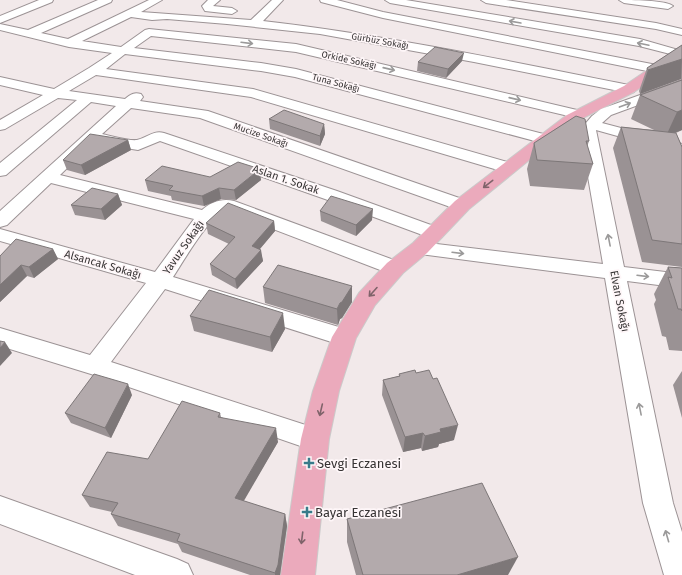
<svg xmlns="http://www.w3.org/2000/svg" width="682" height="575" viewBox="0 0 682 575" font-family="'Fira Sans',sans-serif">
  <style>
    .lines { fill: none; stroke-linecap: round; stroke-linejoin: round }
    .minor-casing { stroke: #9c9395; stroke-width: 2 }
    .major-casing { stroke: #cbcaca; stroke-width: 2 }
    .minor { fill: #fff; fill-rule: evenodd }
    .major { fill: #ebaabc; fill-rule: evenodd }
    .wall { fill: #9a9294 }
    .shaded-wall { fill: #7d7778 }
    .building { fill: #b3aaac; stroke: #7d7778 }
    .oneway { stroke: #9b9a9a }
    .oneway2 { stroke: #7f636a }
    .poi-dot { fill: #377b8a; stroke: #fef6f8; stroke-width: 1.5 }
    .labels { text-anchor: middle; stroke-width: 3.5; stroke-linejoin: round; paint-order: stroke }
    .far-street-label { font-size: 9px; fill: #373434; stroke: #fef6f8 }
    .street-label { font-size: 11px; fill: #373434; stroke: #fef6f8 }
    .near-poi-label { font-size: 13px; fill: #373434; stroke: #fef6f8; text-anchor: start }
  </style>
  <rect width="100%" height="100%" fill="#f2e9ea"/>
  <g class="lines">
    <g class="minor-casing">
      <g id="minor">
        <polygon points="39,0 53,0 52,2 0,23 0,16"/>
        <path d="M98,0H112L111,2L41,33L68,39L149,0H162L141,12L251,20L272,0H283L263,21C386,35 508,61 629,85L634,86L636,89L634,92L629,93L474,62L320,34L227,24L167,19L152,20L131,17L82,41L121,47L145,30L149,29L296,44L577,110L582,111L584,114L582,117L577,118L296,52L151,36L134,48L261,63L296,69L551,136L554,139L551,142L546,144L295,77L261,71L125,54L106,69L253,89L514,164L516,168L514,172L508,173L251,97L96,75L69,91L125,99C131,94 134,92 141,94L143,97L140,101L208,111L468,201L471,205L468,209L462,210L456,209L200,118L131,108L102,134C111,136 129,141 137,140C147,138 153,130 164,133L337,191L442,229L444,233L442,237L435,239L428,237L325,199L160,141L138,150L101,144L95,141L60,175L202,210C211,202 222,198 234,201L402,263L405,268L402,273L395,275L388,273L226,211C211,213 183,262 173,277L352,331L355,337L352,343L344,346L165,289L111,362L324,431L328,439L324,447L315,451L91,374L0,346V328L90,355L146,283L0,241V229L155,272L194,219L51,183L7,225L0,227V211L116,106L91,102L6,175L0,176V163L77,100L58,98L5,129L0,130V120L43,95L0,85V77L54,89L89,68L112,53L69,47L0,30V24L28,30Z"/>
        <polygon points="208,0 220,0 213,6 232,8 237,11 232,14 205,11 202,6"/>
        <polygon points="320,0 337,0 383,12 657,65 662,66 663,69 662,72 657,73 383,18 321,2"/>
        <polygon points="385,0 406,0 640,39 682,51 682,57 639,46 390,3"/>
        <polygon points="481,0 506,0 656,23 682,29 682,35 656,29 486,3"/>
        <path d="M619,0C630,0 666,0 673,6L668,9L624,3Z"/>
        <polygon points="682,80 682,89 611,115 602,123 682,144 682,154 596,130 624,267 682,274 682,288 627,281 673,503 682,532 682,575 664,575 643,503 605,278 420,254 413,252 410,248 413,244 420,242 603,264 580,130 592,116 601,109"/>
        <polygon points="0,496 177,559 188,564 193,575 135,575 0,524"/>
      </g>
    </g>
    <g class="major-casing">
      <polygon id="major" points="682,49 682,59 634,92 577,121 469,209 427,253 403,273 375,305 356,338 339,391 329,439 315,575 281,575 301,439 313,391 332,337 359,293 387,263 413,243 455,201 567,115 624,86 677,50"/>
    </g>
    <use href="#minor" class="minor"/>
    <use href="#major" class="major"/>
  </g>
  <g class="wall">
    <polygon points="682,45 682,79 681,79 640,94 639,91 647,68"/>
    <polygon points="462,61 446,78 417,71 418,62"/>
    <polygon points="682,80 682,130 676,133 682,146 682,267 642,262 613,148 621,127 654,130 631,119 640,95"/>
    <polygon points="576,116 589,141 587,147 593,164 584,190 530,186 527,169 534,143"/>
    <polygon points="269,119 324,124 325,134 320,146 270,129"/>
    <polygon points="128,140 131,150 85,175 67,170 63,160"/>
    <polygon points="210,177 261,180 236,200 221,199 204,206 172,200 171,196 148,191 145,180"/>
    <polygon points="118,194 122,205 105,220 75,215 71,205"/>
    <polygon points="320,211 372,220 356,236 321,221"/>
    <polygon points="274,221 275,231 260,249 263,261 237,289 212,275 210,264 229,244 208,234 206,223"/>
    <polygon points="53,249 58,259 34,278 27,276 0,302 0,256"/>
    <polygon points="668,267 682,268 682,351 669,350 666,337 662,336 654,304 656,300 654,294"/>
    <polygon points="263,287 352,302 342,318 340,319 338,325 265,303"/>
    <polygon points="190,316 285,329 272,352 194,331"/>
    <polygon points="682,371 682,418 673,385"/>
    <polygon points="399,374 454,440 439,444 438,447 422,451 421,448 403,452 382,395 383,380 399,376"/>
    <polygon points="132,395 111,438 71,423 65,413"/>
    <polygon points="220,413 221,417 278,442 243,501 285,514 287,526 280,575 250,575 182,552 178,544 118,526 111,514 112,512 90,507 82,495 148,459"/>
    <polygon points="347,519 508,575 356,575 347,542"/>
  </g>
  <g class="shaded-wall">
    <polygon points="464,53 462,61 446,78 448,69"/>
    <polygon points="682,59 681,79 640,94 648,70"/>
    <polygon points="682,110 682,130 666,136 677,112"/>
    <polygon points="324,124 325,134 320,146 320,136"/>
    <polygon points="128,140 131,150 85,175 81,165"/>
    <polygon points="260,169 261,180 236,200 234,190"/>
    <polygon points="219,188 221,199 204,206 202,196"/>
    <polygon points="118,194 122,205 105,220 101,209"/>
    <polygon points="373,209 372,220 356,236 356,225"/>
    <polygon points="274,221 275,231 253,257 252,246"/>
    <polygon points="53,249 58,259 34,278 29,267"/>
    <polygon points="261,250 263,261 237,289 235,279"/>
    <polygon points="21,265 27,276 0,302 0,285"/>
    <polygon points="352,286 352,302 342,318 340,319 338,325 337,309 340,303"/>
    <polygon points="283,313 285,329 272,352 270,337"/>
    <polygon points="5,342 12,353 0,366 0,348"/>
    <polygon points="128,384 132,395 111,438 105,428"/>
    <polygon points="458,425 454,440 439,444 438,447 422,451 425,436 440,429"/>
    <polygon points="276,428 278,442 238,511 235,498"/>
    <polygon points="423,433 421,448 403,452 405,437"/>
    <polygon points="285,514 287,526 280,575 275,575 275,573"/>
    <polygon points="518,557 508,575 457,575"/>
  </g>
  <g class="building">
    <polygon points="682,45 682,59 648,70 647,68"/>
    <polygon points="435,47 464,53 448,69 418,62"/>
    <polygon points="682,80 682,110 677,112 640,95"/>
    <polygon points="284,110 324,124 320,136 269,119"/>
    <polygon points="576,116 585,119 589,141 586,141 593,164 537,160 534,143"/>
    <polygon points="621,127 676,133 682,147 682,244 652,240"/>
    <polygon points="90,134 128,140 81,165 63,160"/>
    <polygon points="238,162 260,169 234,190 219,188 202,196 169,190 173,186 145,180 162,166 210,177"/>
    <polygon points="92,188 118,194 101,209 71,205"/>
    <polygon points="331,196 373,209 356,225 320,211"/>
    <polygon points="228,203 274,221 252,246 261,250 235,279 210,264 235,237 206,223"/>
    <polygon points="16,239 53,249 29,267 21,265 0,285 0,256"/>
    <polygon points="278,265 352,286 342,302 340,303 337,309 263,287"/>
    <polygon points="668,267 682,268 682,311 681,309 678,309 676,302 668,277 672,278"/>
    <polygon points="209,290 283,313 270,337 190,316"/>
    <polygon points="0,341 5,342 0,348"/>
    <polygon points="415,370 416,373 429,370 433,379 437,378 458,425 440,429 441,432 425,436 423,433 405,437 383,380 400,376 399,374"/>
    <polygon points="94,374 128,384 105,428 65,413"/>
    <polygon points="182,401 220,413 218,417 276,428 235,498 285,514 278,565 275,573 177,541 180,534 111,514 118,503 82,495 107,452 148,459"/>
    <polygon points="482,483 518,557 457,575 363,575 347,519"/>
  </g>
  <defs><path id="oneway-shaft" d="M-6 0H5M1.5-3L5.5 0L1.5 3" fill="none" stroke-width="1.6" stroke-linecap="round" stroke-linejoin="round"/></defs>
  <g class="oneway">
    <use href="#oneway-shaft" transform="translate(515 22) rotate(-170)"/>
    <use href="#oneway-shaft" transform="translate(247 43) rotate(7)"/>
    <use href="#oneway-shaft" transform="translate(643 44) rotate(-168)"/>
    <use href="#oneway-shaft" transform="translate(389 69) rotate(13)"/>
    <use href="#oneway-shaft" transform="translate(515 99) rotate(13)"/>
    <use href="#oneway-shaft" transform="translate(625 105) rotate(-20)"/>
    <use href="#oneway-shaft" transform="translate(609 240) rotate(-101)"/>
    <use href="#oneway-shaft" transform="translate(458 253) rotate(7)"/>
    <use href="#oneway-shaft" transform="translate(643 276) rotate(7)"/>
    <use href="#oneway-shaft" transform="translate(640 409) rotate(-101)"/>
    <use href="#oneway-shaft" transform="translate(667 536) rotate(-106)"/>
  </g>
  <g class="oneway2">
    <use href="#oneway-shaft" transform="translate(488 184) rotate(142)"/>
    <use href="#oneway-shaft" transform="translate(373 292) rotate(132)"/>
    <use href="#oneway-shaft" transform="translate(321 410) rotate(103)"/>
    <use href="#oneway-shaft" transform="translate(302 538) rotate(97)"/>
  </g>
  <g class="poi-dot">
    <path d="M307 457h4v4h4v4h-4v4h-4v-4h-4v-4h4z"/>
    <path d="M305 506h4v4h4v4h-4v4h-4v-4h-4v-4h4z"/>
  </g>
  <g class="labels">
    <g class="far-street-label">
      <text transform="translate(380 41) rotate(10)" y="3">Gürbüz Sokağı</text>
      <text transform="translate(349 60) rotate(12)" y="3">Orkide Sokağı</text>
      <text transform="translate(336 83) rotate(15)" y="3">Tuna Sokağı</text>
      <text transform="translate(261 135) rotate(19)" y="3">Mucize Sokağı</text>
    </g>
    <g class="street-label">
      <text transform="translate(286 179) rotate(19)" y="4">Aslan 1. Sokak</text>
      <text transform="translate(183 247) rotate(-55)" y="4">Yavuz Sokağı</text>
      <text transform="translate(103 264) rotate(16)" y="4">Alsancak Sokağı</text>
      <text transform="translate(620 301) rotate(79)" y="4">Elvan Sokağı</text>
    </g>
    <g class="near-poi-label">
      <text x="317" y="468">Sevgi Eczanesi</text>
      <text x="315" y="517">Bayar Eczanesi</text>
    </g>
  </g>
</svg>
